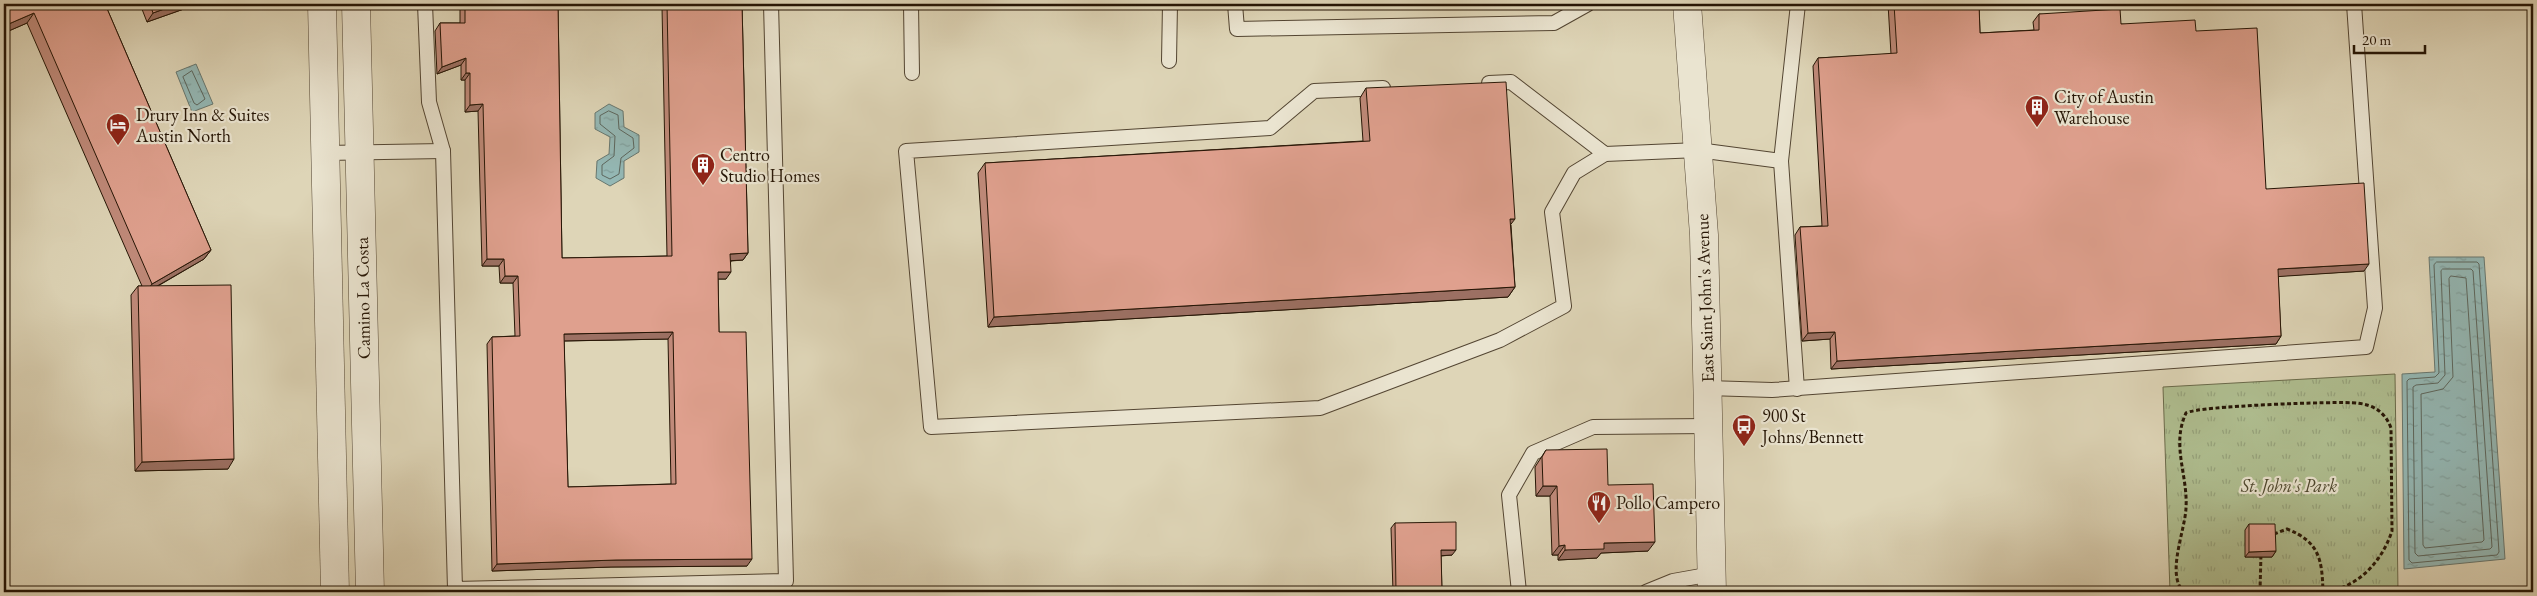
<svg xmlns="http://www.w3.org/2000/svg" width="2537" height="596" viewBox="0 0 2537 596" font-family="'EB Garamond',serif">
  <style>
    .park { fill: url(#park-tufts); stroke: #6a6a4a }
    .water { fill: url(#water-ripples); stroke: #68776f }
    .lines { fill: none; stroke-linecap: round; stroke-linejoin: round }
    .shore { stroke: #5c665d; stroke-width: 1 }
    .service-casing { stroke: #534532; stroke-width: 16 }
    .tertiary-casing { stroke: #534532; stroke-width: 29 }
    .path { stroke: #251505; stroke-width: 3; stroke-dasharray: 4 2.5; stroke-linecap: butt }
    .service { stroke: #eae4d0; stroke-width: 14 }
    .tertiary { stroke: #eae4d0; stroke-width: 28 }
    .wall { fill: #c08a7a; stroke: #251505; fill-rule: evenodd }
    .shaded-wall { fill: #9c7063; stroke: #251505 }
    .building { fill: #dfa08e; stroke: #251505; fill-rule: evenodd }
    .labels { text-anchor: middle; stroke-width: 4.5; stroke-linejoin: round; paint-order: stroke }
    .poi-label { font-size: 18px; fill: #251505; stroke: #eae4d0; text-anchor: start }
    .street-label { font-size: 18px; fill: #251505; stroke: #eae4d0 }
    .park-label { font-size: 18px; font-style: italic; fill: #4e482f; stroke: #eae4d0 }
  </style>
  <defs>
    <pattern id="park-tufts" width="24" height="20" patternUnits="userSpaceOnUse" patternTransform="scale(1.25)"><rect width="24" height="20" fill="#afbe90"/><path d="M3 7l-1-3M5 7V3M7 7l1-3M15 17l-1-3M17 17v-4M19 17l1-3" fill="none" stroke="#96a27b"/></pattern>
    <pattern id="water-ripples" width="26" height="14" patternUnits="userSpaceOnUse" patternTransform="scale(1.25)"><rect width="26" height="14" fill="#94b8b5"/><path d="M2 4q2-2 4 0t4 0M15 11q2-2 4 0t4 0" fill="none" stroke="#7f9d9a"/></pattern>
  </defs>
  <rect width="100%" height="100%" fill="#ded5b7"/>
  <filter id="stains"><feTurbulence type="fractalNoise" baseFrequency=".004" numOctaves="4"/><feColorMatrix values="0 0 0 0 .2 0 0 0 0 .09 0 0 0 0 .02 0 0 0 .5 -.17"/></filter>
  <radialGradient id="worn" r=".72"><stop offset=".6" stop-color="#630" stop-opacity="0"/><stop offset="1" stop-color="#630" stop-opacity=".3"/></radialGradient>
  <polygon class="park" points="2395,374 2398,592 2170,592 2163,387"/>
  <g class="water">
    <polygon points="196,64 213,104 192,112 176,72"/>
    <polygon points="609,104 623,111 624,127 639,135 639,152 624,161 624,178 610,186 596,178 597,161 609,154 610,137 595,129 595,113"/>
    <polygon points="2429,257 2484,257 2505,559 2404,569 2402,374 2435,372"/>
  </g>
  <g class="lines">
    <g class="shore">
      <polygon points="192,71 205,99 197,105 194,103 183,77"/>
      <polygon points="609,111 618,115 619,129 633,138 634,148 621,158 619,174 610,179 602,175 602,165 614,156 615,136 600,124 600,116"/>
      <polygon points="2437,262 2477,262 2479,264 2499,552 2497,555 2412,563 2409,560 2407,381 2409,379 2435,377 2439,373 2434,265"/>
      <polygon points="2443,269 2471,269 2473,271 2492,547 2490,549 2418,556 2415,553 2413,387 2416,385 2438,383 2445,375 2441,271"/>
      <polygon points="2451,276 2466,278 2484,540 2482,542 2425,548 2423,545 2421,394 2443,389 2453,377 2449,279"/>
    </g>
    <g class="service-casing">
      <g id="service">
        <polyline points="425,4 429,102 443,151 455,589 786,581 771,4"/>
        <polyline points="911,4 912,73"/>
        <polyline points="1235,4 1237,29 1554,23 1588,4"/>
        <polyline points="1169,61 1170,4"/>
        <polyline points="1489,83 1511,82 1605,154 1698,150 1781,161 1798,4"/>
        <polyline points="1383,88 1314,91 1270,128 906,151 931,427 1320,408 1500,340 1564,306 1552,212 1574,173 1605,154"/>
        <polyline points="325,153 443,151"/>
        <polyline points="1781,161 1797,389"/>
        <polyline points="1707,388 1772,390 2366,347 2375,308 2354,4"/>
        <polyline points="1519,592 1509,495 1533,453 1593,427 1709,426"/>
        <polyline points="1646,592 1673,581 1712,574"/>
      </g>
    </g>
    <g class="tertiary-casing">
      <g id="tertiary">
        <polyline points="322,4 335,592"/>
        <polyline points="356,4 370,592"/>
        <polyline points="1687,4 1704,235 1712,592"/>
      </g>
    </g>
    <g class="path">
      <path d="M2274,534L2287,529C2320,542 2322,560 2323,592"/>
      <path d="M2219,592C2209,592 2184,596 2179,585C2170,565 2185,529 2186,508C2188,475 2171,445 2186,413C2197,406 2338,401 2357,403C2374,405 2385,412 2391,428L2392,531C2381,564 2355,591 2319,592"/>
      <polyline points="2260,592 2261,553"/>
    </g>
    <use href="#service" class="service"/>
    <use href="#tertiary" class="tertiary"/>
  </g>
  <g class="wall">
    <polygon points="4,4 105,4 211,250 204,259 158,286 228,469 135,471 131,295 138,286 142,286 27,23 4,33"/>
    <polygon points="140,4 198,4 147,22"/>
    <path d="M460,4H558L562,258L667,256L662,7L664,4H742L748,253L743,260L731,261L726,279H718L719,332L747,566L611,567L492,571L487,344L492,337L515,336L513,283H500L499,266H482L478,111L465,112V80H461V65L437,74L435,31L440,23H460ZM668,339L671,484L568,487L564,341Z"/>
    <polygon points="1888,4 1979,4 1980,33 2034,30 2033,22 2039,14 2121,24 2196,31 2266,189 2364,271 2278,276 2281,336 2276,344 1831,369 1830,339 1802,341 1795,235 1800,227 1822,226 1813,66 1818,58 1891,54"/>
    <polygon points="1366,88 1511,225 1515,287 1508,297 988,327 978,173 985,163 1363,141 1360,98"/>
    <polygon points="1546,450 1608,485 1648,551 1601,553 1597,558 1558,560 1558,555 1552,555 1550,496 1536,496 1535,467"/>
    <polygon points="1395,523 1452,555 1441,556 1442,592 1393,592 1391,528"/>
    <polygon points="2249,524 2276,551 2272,557 2245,557 2245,530"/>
  </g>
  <g class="shaded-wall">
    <polygon points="178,4 198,4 147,22 153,13"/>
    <polygon points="34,13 27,23 4,33 4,26"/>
    <polygon points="466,58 461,65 437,74 442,67"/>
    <polygon points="466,73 470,73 465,80 461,80"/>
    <polygon points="483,104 478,111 465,112 470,105"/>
    <polygon points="1510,219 1515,219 1508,228"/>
    <polygon points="211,250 204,259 145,293 152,284"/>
    <polygon points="748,253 743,260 725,261 730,254"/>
    <polygon points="487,259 504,259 499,266 482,266"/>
    <polygon points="2369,264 2364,271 2272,277 2278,269"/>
    <polygon points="718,272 731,272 726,279 713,279"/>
    <polygon points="505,276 518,276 513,283 500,283"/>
    <polygon points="1515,287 1508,297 988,327 994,317"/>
    <polygon points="673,332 668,339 559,341 564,334"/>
    <polygon points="1835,332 1830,339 1802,341 1808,333"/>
    <polygon points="2281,336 2276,344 1831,369 1837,361"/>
    <polygon points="234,459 228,469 135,471 142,462"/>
    <polygon points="1543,486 1557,486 1550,496 1536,496"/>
    <polygon points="1655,542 1648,551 1601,553 1597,558 1558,560 1565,550 1604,543"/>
    <polygon points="1565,545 1558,555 1552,555 1559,546"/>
    <polygon points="1441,550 1456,550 1452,555 1437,556"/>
    <polygon points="2276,551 2272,557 2245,557 2249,552"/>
    <polygon points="752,559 747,566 611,567 492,571 497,564 616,560"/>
  </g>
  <g class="building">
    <polygon points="4,4 105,4 211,250 152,284 34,13 4,26"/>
    <polygon points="150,4 178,4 153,13"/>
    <path d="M465,4H558L562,258L672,256L667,4H742L748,253L730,254L731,272H718L719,332H746L752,559L616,560L497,564L492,337L520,336L518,276H505L504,259H487L483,104L470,105V73H466V58L442,67L440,23H465ZM673,332L676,484L568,487L564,334Z"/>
    <polygon points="1894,4 1979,4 1980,33 2039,30 2039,14 2120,9 2121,24 2195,20 2196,31 2257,28 2266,189 2364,183 2369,264 2278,269 2281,336 1837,361 1835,332 1808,333 1800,227 1828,226 1818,58 1897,53"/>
    <polygon points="1506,82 1515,219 1510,219 1515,287 994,317 985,163 1370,141 1366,88"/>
    <polygon points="231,285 234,459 142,462 138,286"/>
    <polygon points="1607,449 1608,485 1653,484 1655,542 1604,543 1604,549 1565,550 1565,545 1559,546 1557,486 1543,486 1542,457 1546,450"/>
    <polygon points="1456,522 1456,550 1441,550 1442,592 1396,592 1395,523"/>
    <polygon points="2249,524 2275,524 2276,551 2249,552"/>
  </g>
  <defs>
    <g id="building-pin" transform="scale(1.25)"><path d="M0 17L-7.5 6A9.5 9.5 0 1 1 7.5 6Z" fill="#8f2418" stroke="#eae4d0"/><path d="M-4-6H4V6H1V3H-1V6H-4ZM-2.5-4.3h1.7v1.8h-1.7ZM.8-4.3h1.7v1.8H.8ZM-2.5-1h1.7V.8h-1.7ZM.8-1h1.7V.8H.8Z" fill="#fff"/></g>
    <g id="hotel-pin" transform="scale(1.25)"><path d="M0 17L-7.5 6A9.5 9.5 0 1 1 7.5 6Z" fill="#8f2418" stroke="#eae4d0"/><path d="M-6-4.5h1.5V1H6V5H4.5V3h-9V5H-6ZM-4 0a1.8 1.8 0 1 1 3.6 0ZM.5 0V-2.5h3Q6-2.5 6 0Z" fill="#fff"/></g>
    <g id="bus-pin" transform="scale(1.25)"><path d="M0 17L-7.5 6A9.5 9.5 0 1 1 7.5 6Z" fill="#8f2418" stroke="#eae4d0"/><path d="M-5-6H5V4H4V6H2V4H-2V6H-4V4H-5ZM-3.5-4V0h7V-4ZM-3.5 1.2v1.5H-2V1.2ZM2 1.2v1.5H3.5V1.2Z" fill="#fff"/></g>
    <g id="restaurant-pin" transform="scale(1.25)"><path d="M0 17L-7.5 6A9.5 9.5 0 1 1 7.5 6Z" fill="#8f2418" stroke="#eae4d0"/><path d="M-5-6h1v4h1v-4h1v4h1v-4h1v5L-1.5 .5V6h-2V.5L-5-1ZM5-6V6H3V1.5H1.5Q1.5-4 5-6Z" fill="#fff"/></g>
  </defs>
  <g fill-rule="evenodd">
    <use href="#building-pin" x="2037" y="107"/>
    <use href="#hotel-pin" x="118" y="125"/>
    <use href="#building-pin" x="703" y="165"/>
    <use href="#bus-pin" x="1744" y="426"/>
    <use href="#restaurant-pin" x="1599" y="503"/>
  </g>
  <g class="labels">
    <g class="poi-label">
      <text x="2054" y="103">City of Austin<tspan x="2054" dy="21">Warehouse</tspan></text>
      <text x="136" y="121">Drury Inn &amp; Suites<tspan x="136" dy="21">Austin North</tspan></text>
      <text x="720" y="161">Centro<tspan x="720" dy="21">Studio Homes</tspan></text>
      <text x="1762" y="422">900 St<tspan x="1762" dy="21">Johns/Bennett</tspan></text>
      <text x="1616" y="509">Pollo Campero</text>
    </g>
    <g class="street-label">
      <text transform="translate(363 298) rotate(-91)" y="6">Camino La Costa</text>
      <text transform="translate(1705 298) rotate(-92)" y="6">East Saint John's Avenue</text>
    </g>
    <g class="park-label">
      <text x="2289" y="492">St. John's Park</text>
    </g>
  </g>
  <rect width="2537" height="596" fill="none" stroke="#ded5b7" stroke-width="20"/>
  <rect x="5" y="5" width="2527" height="586" fill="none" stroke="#251505" stroke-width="2.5"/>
  <rect x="10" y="10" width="2517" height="576" fill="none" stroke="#251505"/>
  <path d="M2354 45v8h71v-8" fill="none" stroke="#251505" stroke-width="2.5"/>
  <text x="2362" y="45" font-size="15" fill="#251505" stroke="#eae4d0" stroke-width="4" paint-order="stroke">20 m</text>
  <rect width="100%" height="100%" filter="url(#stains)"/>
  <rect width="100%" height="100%" fill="url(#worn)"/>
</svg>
